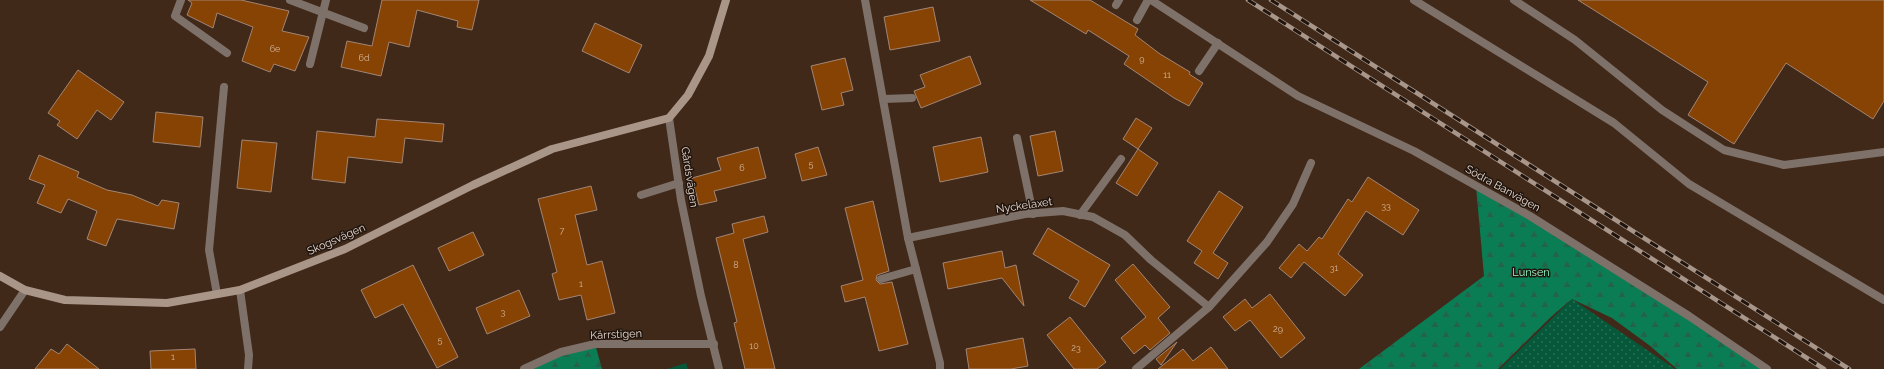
<svg xmlns="http://www.w3.org/2000/svg" width="1884" height="369" viewBox="0 0 1884 369" font-family="Raleway,sans-serif">
  <style>
    .grass { fill: url(#grass-dots) }
    .forest { fill: url(#forest-firs) }
    .park { fill: #05583a }
    .building { fill: #874303; stroke: #a28573 }
    .lines { fill: none; stroke-linecap: round; stroke-linejoin: round }
    .lane { stroke: #7e7169; stroke-width: 8 }
    .street { stroke: #7e7169; stroke-width: 8 }
    .secondary { stroke: #aa9689; stroke-width: 8 }
    .rail-casing { stroke: #a9968a; stroke-width: 4.5 }
    .rail { stroke: #20150e; stroke-width: 3; stroke-dasharray: 9; stroke-linecap: butt }
    .labels { text-anchor: middle; stroke-width: 3; stroke-linejoin: round; paint-order: stroke }
    .number-label { font-size: 9px; fill: #d0b49c }
    .street-label { font-size: 11px; fill: #e9d9cf; stroke: #20150e }
    .park-label { font-size: 11px; fill: #99faca; stroke: #20150e }
  </style>
  <defs>
    <pattern id="grass-dots" width="8" height="8" patternUnits="userSpaceOnUse"><rect width="8" height="8" fill="#05583a"/><path d="M2 2h.1M6 6h.1" fill="none" stroke="#296f55" stroke-width="1.8" stroke-linecap="round"/></pattern>
    <pattern id="forest-firs" width="22" height="20" patternUnits="userSpaceOnUse"><rect width="22" height="20" fill="#0a7d54"/><path d="M5 1l3.5 6h-7zM16 11l3.5 6h-7z" fill="#25624a"/></pattern>
  </defs>
  <rect width="100%" height="100%" fill="#412919"/>
  <polygon class="grass" points="1572,299 1675,369 1500,369"/>
  <g class="forest">
    <polygon points="1476,186 1767,369 1677,369 1649,345 1612,318 1572,299 1552,316 1498,369 1359,369 1484,276"/>
    <polygon points="595,344 602,369 524,369"/>
  </g>
  <polygon class="park" points="686,363 688,369 667,369"/>
  <g class="building">
    <polygon points="188,0 241,0 289,11 282,31 309,37 295,71 274,64 270,72 242,61 253,27 217,13 213,28 187,15 192,3"/>
    <polygon points="382,0 479,0 472,30 457,27 458,21 417,10 409,47 389,42 381,76 341,67 347,41 372,46"/>
    <polygon points="1030,0 1090,0 1138,29 1135,35 1160,54 1190,72 1189,74 1203,83 1189,106 1174,98 1124,64 1129,56 1088,30 1086,34"/>
    <polygon points="1578,0 1884,0 1884,101 1873,119 1786,63 1734,144 1688,115 1708,82"/>
    <polygon points="933,7 940,41 890,50 884,17"/>
    <polygon points="595,23 642,45 629,73 582,51"/>
    <polygon points="970,56 981,84 921,108 914,91 925,87 920,75"/>
    <polygon points="845,58 853,90 841,93 844,105 822,110 811,66"/>
    <polygon points="78,70 124,102 111,120 97,110 77,139 57,125 60,121 48,113"/>
    <polygon points="156,112 203,117 200,147 153,142"/>
    <polygon points="1136,118 1152,128 1138,149 1123,139"/>
    <polygon points="377,119 444,124 442,142 405,138 402,163 348,157 345,183 312,179 317,131 375,137"/>
    <polygon points="1055,131 1063,171 1038,176 1030,136"/>
    <polygon points="981,137 988,172 940,182 933,147"/>
    <polygon points="242,140 277,143 271,192 237,188"/>
    <polygon points="758,147 766,178 714,191 717,201 699,205 692,178 721,170 717,158"/>
    <polygon points="818,147 827,175 802,181 795,154"/>
    <polygon points="1138,149 1158,163 1137,196 1116,183"/>
    <polygon points="39,155 79,172 77,177 107,190 132,195 158,206 162,200 179,203 174,229 117,219 106,246 87,239 97,211 68,199 61,213 37,203 45,185 29,179"/>
    <polygon points="1368,177 1419,210 1403,235 1366,211 1338,254 1363,275 1345,296 1304,262 1291,278 1279,268 1299,244 1307,251 1319,237 1322,239 1348,199 1352,202"/>
    <polygon points="591,186 597,210 575,215 587,265 602,261 615,313 587,320 581,295 559,300 552,274 557,272 538,199"/>
    <polygon points="1219,191 1243,207 1213,253 1228,263 1218,279 1194,263 1202,251 1187,241"/>
    <polygon points="873,201 889,271 877,275 876,280 880,284 892,282 908,344 879,351 865,297 845,302 841,286 863,280 845,208"/>
    <polygon points="764,216 768,232 743,239 775,369 745,369 734,323 737,322 716,238 734,233 732,224"/>
    <polygon points="1048,228 1110,265 1085,307 1069,298 1079,281 1033,254"/>
    <polygon points="473,232 484,255 449,271 438,248"/>
    <polygon points="1002,251 1005,268 1016,265 1024,306 1002,278 948,289 943,263"/>
    <polygon points="1133,264 1170,307 1158,318 1170,333 1150,350 1145,345 1134,354 1121,338 1146,317 1115,280"/>
    <polygon points="413,265 458,357 437,368 403,304 375,318 361,290"/>
    <polygon points="519,290 530,316 487,334 476,308"/>
    <polygon points="1270,294 1305,338 1281,358 1250,320 1235,331 1223,317 1245,299 1252,308"/>
    <polygon points="1070,317 1106,362 1097,369 1074,369 1047,335"/>
    <polygon points="1023,338 1028,366 1011,369 969,369 966,349"/>
    <polygon points="1177,342 1161,365 1156,359"/>
    <polygon points="67,344 99,369 35,369 51,349 59,354"/>
    <polygon points="1211,347 1228,369 1158,369 1183,349 1193,361"/>
    <polygon points="195,349 196,369 151,369 150,351"/>
  </g>
  <g class="lines">
    <g class="lane">
      <polyline points="181,0 175,16 227,53"/>
      <polyline points="1414,0 1614,123 1689,184 1884,300"/>
      <polyline points="1514,0 1575,40 1662,110 1724,150 1784,165 1884,152"/>
    </g>
    <g class="street">
      <polyline points="290,0 364,28"/>
      <polyline points="865,0 908,238 940,363 940,369"/>
      <polyline points="1151,0 1298,96 1414,151 1530,216 1689,316 1767,369"/>
      <polyline points="1116,5 1119,0"/>
      <polyline points="1137,20 1148,0"/>
      <polyline points="310,64 326,0"/>
      <polyline points="1199,71 1218,43"/>
      <polyline points="883,99 912,98"/>
      <polyline points="669,118 681,200 701,296 719,369"/>
      <polyline points="1017,138 1033,214"/>
      <polyline points="641,195 679,183"/>
      <polyline points="1080,215 1121,159"/>
      <polyline points="908,238 1025,214 1063,211 1093,217 1125,235 1151,260 1209,307 1267,242 1293,204 1311,163"/>
      <polyline points="881,279 916,269"/>
      <polyline points="240,290 249,355 248,369"/>
      <polyline points="217,294 209,250 224,87"/>
      <polyline points="0,327 25,290"/>
      <polyline points="524,369 561,352 595,344 714,344"/>
      <polyline points="1136,369 1209,307"/>
    </g>
    <polyline class="secondary" points="0,276 25,290 65,300 167,303 240,290 345,249 473,185 552,149 669,118 688,95 709,56 726,0"/>
    <g class="rail-casing">
      <g id="rail">
        <polyline points="1248,0 1824,369"/>
        <polyline points="1271,0 1849,369"/>
      </g>
    </g>
    <use href="#rail" class="rail"/>
  </g>
  <g class="labels">
    <g class="number-label">
      <text x="275" y="52">6e</text>
      <text x="364" y="61">6d</text>
      <text x="1142" y="62">9</text>
      <text x="1167" y="78">11</text>
      <text x="811" y="167">5</text>
      <text x="742" y="171">6</text>
      <text x="1386" y="209">33</text>
      <text x="562" y="234">7</text>
      <text x="736" y="268">8</text>
      <text x="1334" y="271">31</text>
      <text x="581" y="287">1</text>
      <text x="503" y="315">3</text>
      <text x="1278" y="332">29</text>
      <text x="440" y="343">5</text>
      <text x="754" y="349">10</text>
      <text x="1076" y="351">23</text>
      <text x="173" y="360">1</text>
    </g>
    <g class="street-label">
      <text transform="translate(690 177) rotate(81)" y="4">Gårdsvägen</text>
      <text transform="translate(1503 188) rotate(29)" y="4">Södra Banvägen</text>
      <text transform="translate(1024 205) rotate(-8)" y="4">Nyckelaxet</text>
      <text transform="translate(336 239) rotate(-24)" y="4">Skogsvägen</text>
      <text transform="translate(616 334) rotate(-2)" y="4">Kärrstigen</text>
    </g>
    <g class="park-label">
      <text x="1531" y="276">Lunsen</text>
    </g>
  </g>
</svg>
